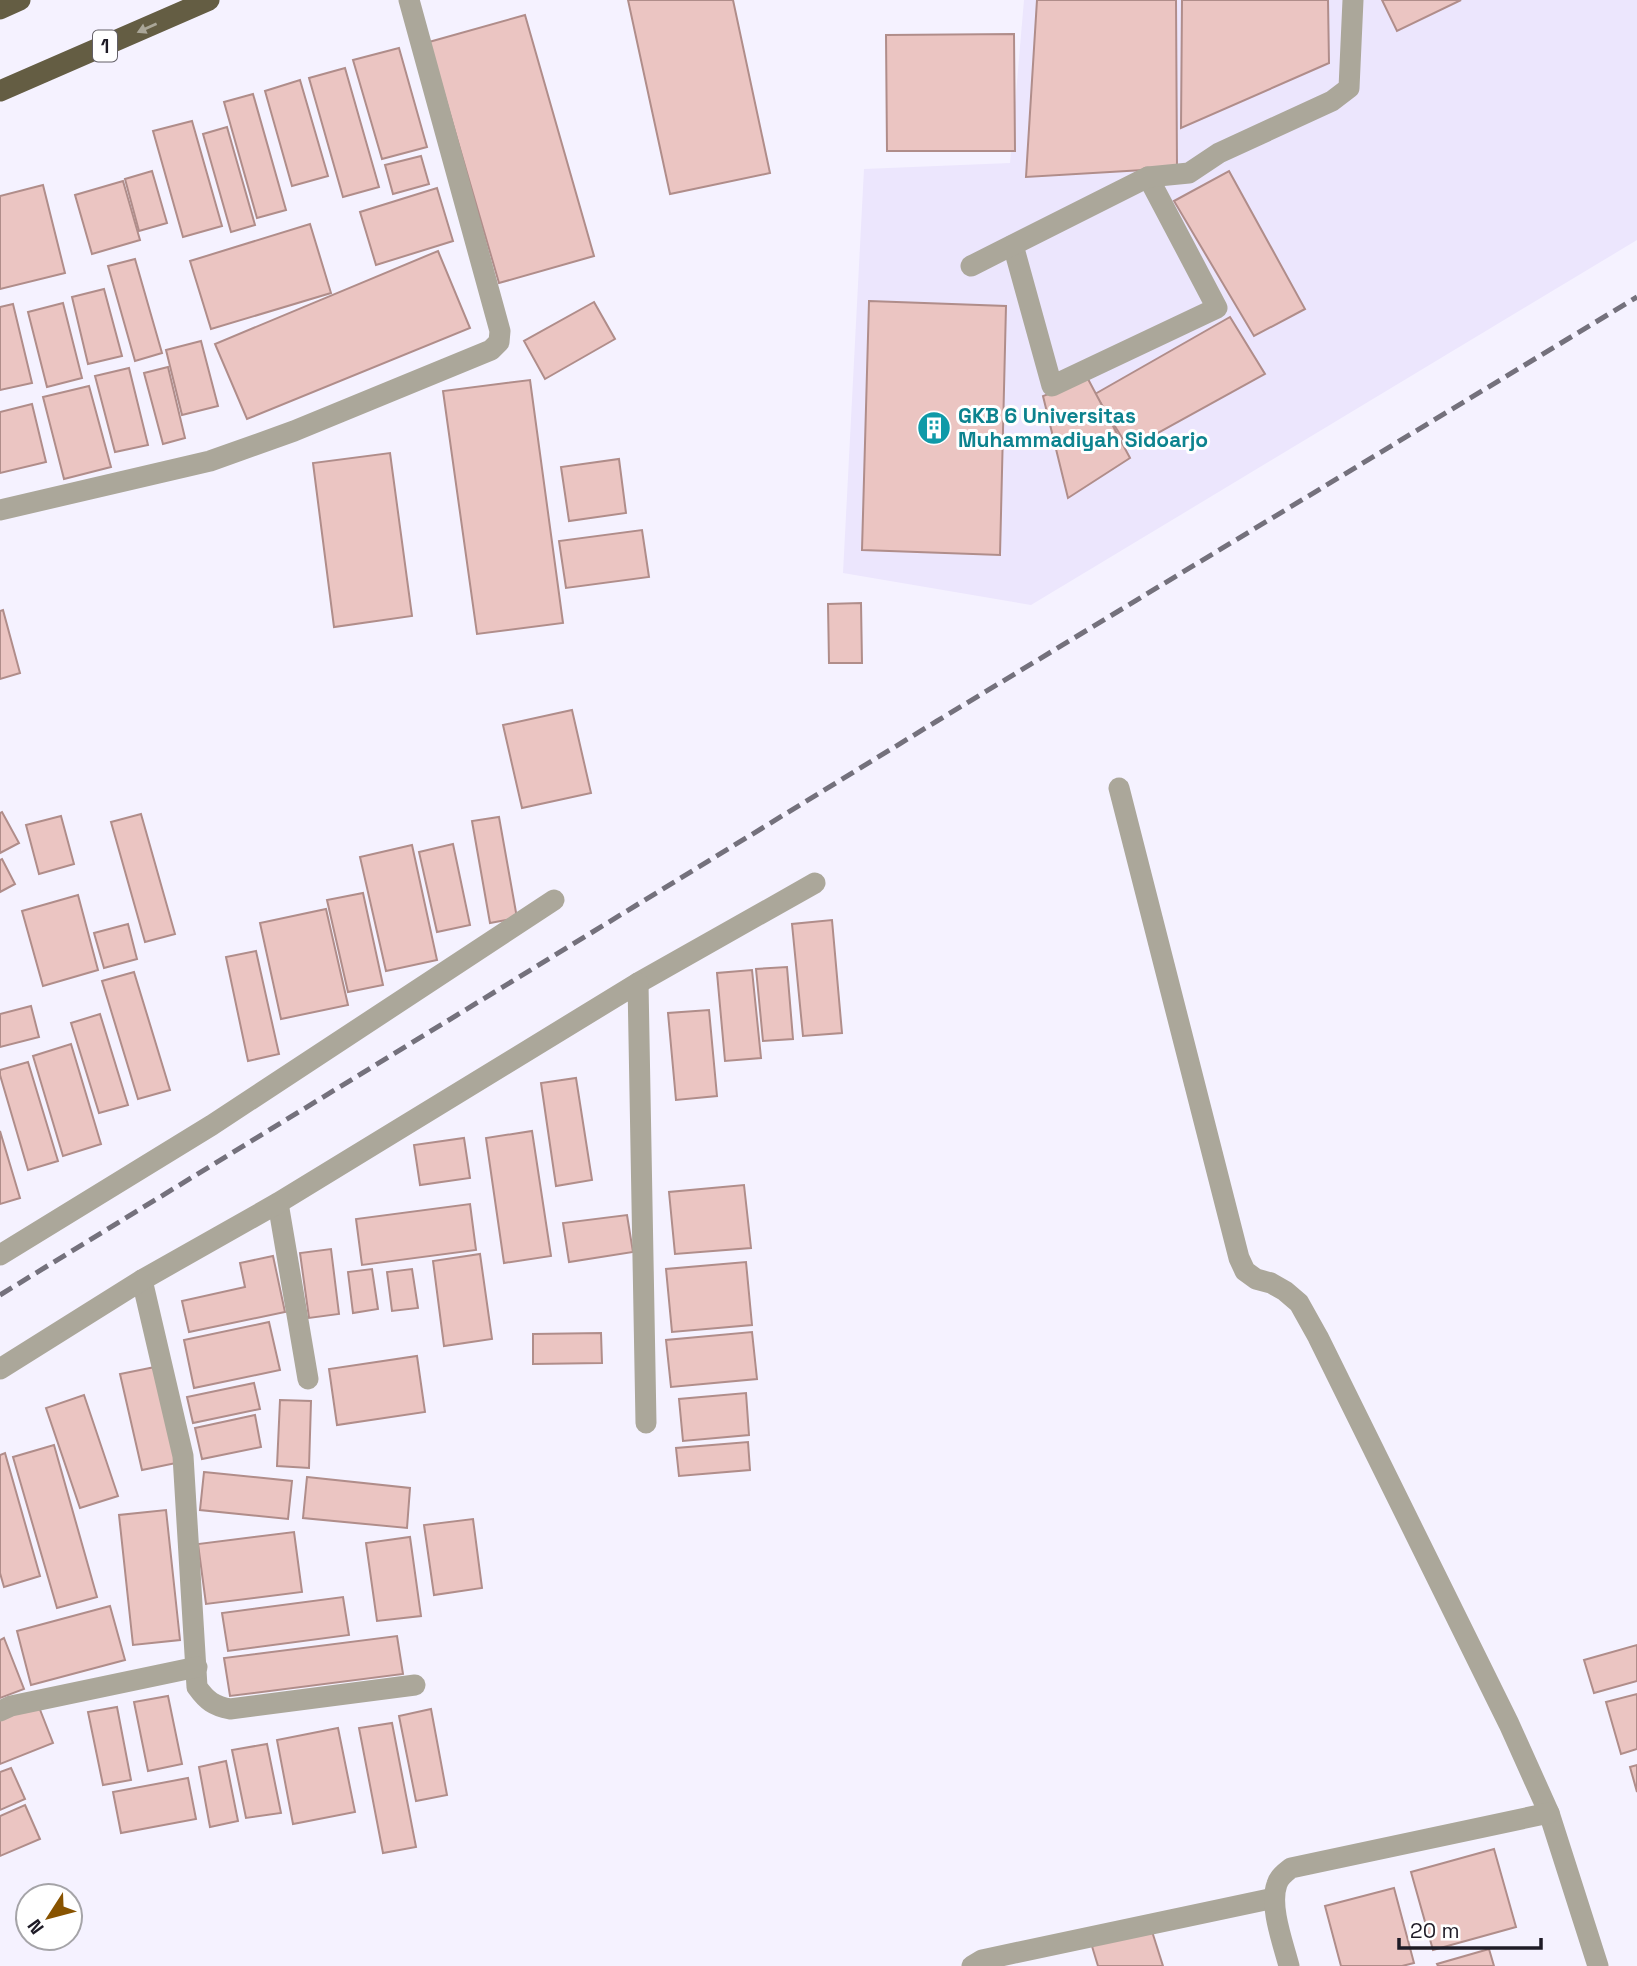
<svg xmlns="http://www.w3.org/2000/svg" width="1637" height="1966" viewBox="0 0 1637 1966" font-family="'Space Grotesk',sans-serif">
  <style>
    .built { fill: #ece6fd }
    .building { fill: #ebc5c2; stroke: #b08d8a; stroke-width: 2 }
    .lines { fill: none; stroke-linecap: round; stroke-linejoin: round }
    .service { stroke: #aba79a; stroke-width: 21 }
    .minor { stroke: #aba79a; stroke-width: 21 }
    .trunk { stroke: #645d43; stroke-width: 21 }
    .rail { stroke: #74717c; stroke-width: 5; stroke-dasharray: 14 7; stroke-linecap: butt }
    .oneway { fill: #aaa698 }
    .labels { text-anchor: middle; stroke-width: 6; stroke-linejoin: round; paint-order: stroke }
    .shield { fill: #fff; stroke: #625f67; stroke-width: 2 }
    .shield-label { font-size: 19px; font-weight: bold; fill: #1e1b26 }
    .culture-label { font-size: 21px; font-weight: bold; fill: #0d838f; stroke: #fff; text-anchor: start }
  </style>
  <rect width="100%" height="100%" fill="#f5f2ff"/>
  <polygon class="built" points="1024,0 1637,0 1637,240 1031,605 843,573 864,169 1010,163"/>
  <g class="building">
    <polygon points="628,0 733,0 770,173 670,194"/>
    <polygon points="1037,0 1176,0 1177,168 1026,177"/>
    <polygon points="1182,0 1328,0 1329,63 1181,128"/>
    <polygon points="1382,0 1461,0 1397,31"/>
    <polygon points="525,15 594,256 499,283 429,42"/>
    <polygon points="1014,34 1015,151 887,151 886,35"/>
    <polygon points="399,48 427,147 382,159 353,60"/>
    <polygon points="345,68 379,187 343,197 309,78"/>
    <polygon points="300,80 328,176 292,186 265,91"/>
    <polygon points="253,94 286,210 257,218 224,102"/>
    <polygon points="192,121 222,226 183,237 153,131"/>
    <polygon points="227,127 255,225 231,232 203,134"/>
    <polygon points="421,156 429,184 393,194 385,165"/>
    <polygon points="152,171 167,223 139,231 125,179"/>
    <polygon points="1229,171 1305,309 1254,336 1174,201"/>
    <polygon points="123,181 140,240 92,254 75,195"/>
    <polygon points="43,185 65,273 0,289 0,196"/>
    <polygon points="437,188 453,241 376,265 360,212"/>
    <polygon points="310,224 331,293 211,329 190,261"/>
    <polygon points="438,251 470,328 247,419 215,344"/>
    <polygon points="135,259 162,353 135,361 108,266"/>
    <polygon points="104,289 122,356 88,364 72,297"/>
    <polygon points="869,301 1006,306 1000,555 862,550"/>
    <polygon points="594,302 615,339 545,379 524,341"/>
    <polygon points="63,303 82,378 47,387 28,312"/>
    <polygon points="13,304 32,383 0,390 0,307"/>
    <polygon points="1230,317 1265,374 1129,449 1095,394"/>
    <polygon points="201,341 218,406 182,415 166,350"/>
    <polygon points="168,367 185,438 163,444 144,373"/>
    <polygon points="129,368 148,445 115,452 95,376"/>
    <polygon points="1088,379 1130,458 1068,498 1043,396"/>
    <polygon points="530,380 563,623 477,634 443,391"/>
    <polygon points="89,386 111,467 64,479 43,397"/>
    <polygon points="32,404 46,462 0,473 0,412"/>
    <polygon points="390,453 412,616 334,627 313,463"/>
    <polygon points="619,459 626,513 569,521 561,467"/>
    <polygon points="642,530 649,577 566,588 559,541"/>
    <polygon points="861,603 862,663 829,663 828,604"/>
    <polygon points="3,610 20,673 0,679 0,611"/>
    <polygon points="572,710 591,793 522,808 503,725"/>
    <polygon points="2,812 19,843 0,853 0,813"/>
    <polygon points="141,814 175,934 145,942 111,822"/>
    <polygon points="61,816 74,864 39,874 26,825"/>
    <polygon points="499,817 517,918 490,923 472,821"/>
    <polygon points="453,844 470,925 437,932 419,852"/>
    <polygon points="412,845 437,960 386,971 360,857"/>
    <polygon points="2,859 15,884 0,892 0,860"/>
    <polygon points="363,893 383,985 348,992 327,900"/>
    <polygon points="78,895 98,970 43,986 22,911"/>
    <polygon points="326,909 348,1005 281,1019 260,923"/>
    <polygon points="832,920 842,1033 803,1036 792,924"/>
    <polygon points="128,924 137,959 104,968 94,933"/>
    <polygon points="256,951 279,1054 248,1061 226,957"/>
    <polygon points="787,967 793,1039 763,1041 756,969"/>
    <polygon points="752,970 761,1058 725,1061 717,973"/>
    <polygon points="134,972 170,1090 138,1099 102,981"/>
    <polygon points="31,1006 39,1037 0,1047 0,1014"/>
    <polygon points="709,1010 717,1096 676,1100 668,1013"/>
    <polygon points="100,1014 128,1105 99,1113 71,1023"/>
    <polygon points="71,1044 101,1144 63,1156 33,1056"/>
    <polygon points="28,1062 58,1161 28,1170 0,1075 0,1070"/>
    <polygon points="576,1078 592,1180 556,1186 541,1083"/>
    <polygon points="0,1131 20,1198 0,1204"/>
    <polygon points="532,1131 551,1256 504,1263 486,1138"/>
    <polygon points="464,1138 470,1178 420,1185 414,1145"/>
    <polygon points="744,1185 751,1248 675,1254 669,1192"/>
    <polygon points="470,1204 476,1250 362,1265 356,1219"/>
    <polygon points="627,1215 633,1252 569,1262 563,1223"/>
    <polygon points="331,1249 339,1314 309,1318 300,1253"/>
    <polygon points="480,1254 492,1339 444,1346 433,1261"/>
    <polygon points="273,1256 285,1312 189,1332 182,1301 245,1287 240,1263"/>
    <polygon points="746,1262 752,1325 672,1332 666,1269"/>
    <polygon points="372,1269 378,1309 353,1313 348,1272"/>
    <polygon points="412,1269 418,1308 392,1311 387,1272"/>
    <polygon points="269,1322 280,1370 194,1388 184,1340"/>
    <polygon points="752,1332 757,1379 671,1387 666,1340"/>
    <polygon points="601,1333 602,1363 533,1364 533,1334"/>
    <polygon points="417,1356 425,1412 337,1425 329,1369"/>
    <polygon points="155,1367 176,1463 142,1470 120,1374"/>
    <polygon points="254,1383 260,1409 193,1423 187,1397"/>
    <polygon points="746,1393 749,1435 683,1441 679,1399"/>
    <polygon points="84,1395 118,1496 80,1508 46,1408"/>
    <polygon points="280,1400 311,1401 309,1468 277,1466"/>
    <polygon points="255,1415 261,1447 202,1459 195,1428"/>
    <polygon points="748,1442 750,1470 679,1476 676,1448"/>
    <polygon points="54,1445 97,1597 57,1608 13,1457"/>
    <polygon points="5,1453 40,1576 4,1587 0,1573 0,1455"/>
    <polygon points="204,1472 292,1481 288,1519 200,1510"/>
    <polygon points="307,1477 410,1488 407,1528 303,1518"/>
    <polygon points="166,1510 180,1640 133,1645 119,1515"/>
    <polygon points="473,1519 482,1588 434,1595 424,1525"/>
    <polygon points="294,1532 302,1592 206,1604 198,1544"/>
    <polygon points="410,1537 421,1616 377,1621 366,1543"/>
    <polygon points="343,1597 349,1635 228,1651 222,1613"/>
    <polygon points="110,1606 125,1660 31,1685 17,1631"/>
    <polygon points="397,1636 403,1674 230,1696 224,1658"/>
    <polygon points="4,1638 24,1689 0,1698 0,1640"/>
    <polygon points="1637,1645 1637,1681 1594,1693 1584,1660"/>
    <polygon points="1637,1694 1637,1749 1621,1754 1606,1702"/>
    <polygon points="168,1696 182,1764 148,1771 134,1702"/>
    <polygon points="37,1702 53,1743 0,1764 0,1716"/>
    <polygon points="117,1707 131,1780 103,1785 88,1712"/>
    <polygon points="431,1709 447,1795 416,1801 399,1716"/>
    <polygon points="392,1723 416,1847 383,1853 359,1728"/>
    <polygon points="338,1728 355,1812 293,1824 277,1740"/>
    <polygon points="267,1744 281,1813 246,1818 232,1750"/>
    <polygon points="226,1761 238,1821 210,1827 199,1767"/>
    <polygon points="1637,1765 1637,1792 1630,1767"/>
    <polygon points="11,1768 25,1799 0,1810 0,1772"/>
    <polygon points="188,1778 196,1819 121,1833 113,1792"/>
    <polygon points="25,1805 40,1839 0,1856 0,1816"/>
    <polygon points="1494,1849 1516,1927 1433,1950 1411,1872"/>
    <polygon points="1394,1888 1414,1963 1402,1966 1341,1966 1325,1906"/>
    <polygon points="1150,1925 1163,1966 1098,1966 1091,1943"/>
    <polygon points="1489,1949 1494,1966 1438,1966 1437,1964"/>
  </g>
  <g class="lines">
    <g class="service">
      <polyline points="1013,245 1052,386 1217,308 1148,177"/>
      <polyline points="971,266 1148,177 1189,173 1219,153 1332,101 1349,88 1353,0"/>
    </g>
    <g class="minor">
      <polyline points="0,510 210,461 294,431 491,350 499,342 500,331 409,0"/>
      <polyline points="1119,788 1239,1258 1245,1271 1256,1279 1271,1283 1285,1291 1299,1303 1318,1337 1509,1724 1549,1813 1598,1966"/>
      <polyline points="638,983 815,883"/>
      <polyline points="278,1203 308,1379"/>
      <polyline points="0,1255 212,1125 554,900"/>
      <path d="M142,1280L183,1456L197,1687C207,1701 214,1706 230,1709L415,1685"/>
      <polyline points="0,1369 142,1280 278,1203 638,983 646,1423"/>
      <polyline points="0,1711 11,1706 197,1667"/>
      <polyline points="972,1966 982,1960 1274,1898"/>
      <path d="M1289,1966C1283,1943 1269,1906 1277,1884C1279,1877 1286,1872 1291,1868L1549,1813"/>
    </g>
    <g class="trunk">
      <polyline points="0,9 20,0"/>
      <polyline points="0,91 209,0"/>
    </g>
    <polyline class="rail" points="0,1295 937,721 1637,297"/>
  </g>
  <defs><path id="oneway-solid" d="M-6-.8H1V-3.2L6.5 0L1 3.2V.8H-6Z" transform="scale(1.75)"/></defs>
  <use class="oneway" href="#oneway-solid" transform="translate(147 28) rotate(156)"/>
  <defs>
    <g id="building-disc" transform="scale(1.75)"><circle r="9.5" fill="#0f9aa8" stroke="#fff"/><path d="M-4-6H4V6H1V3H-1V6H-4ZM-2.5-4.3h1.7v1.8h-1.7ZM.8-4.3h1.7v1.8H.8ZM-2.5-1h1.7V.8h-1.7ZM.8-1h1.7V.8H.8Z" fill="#fff"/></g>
  </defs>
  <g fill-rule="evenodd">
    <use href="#building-disc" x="934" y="428"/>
  </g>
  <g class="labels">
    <rect class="shield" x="93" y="30.5" width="24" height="31" rx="5"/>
    <g class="shield-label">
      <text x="105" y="53">1</text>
    </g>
    <g class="culture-label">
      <text x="958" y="423">GKB 6 Universitas<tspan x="958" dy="24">Muhammadiyah Sidoarjo</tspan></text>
    </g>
  </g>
  <g transform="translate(49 1917) rotate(234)"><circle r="33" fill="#ffffff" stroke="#a5a4a8" stroke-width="2"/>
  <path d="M0-5L12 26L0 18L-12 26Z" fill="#885300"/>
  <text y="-10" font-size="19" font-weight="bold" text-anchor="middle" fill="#1e1b26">N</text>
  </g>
  <path d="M1399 1938v10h142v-10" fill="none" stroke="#1e1b26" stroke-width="3.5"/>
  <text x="1410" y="1938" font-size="21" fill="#1e1b26" stroke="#ffffff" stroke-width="5" paint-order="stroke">20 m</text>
</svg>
